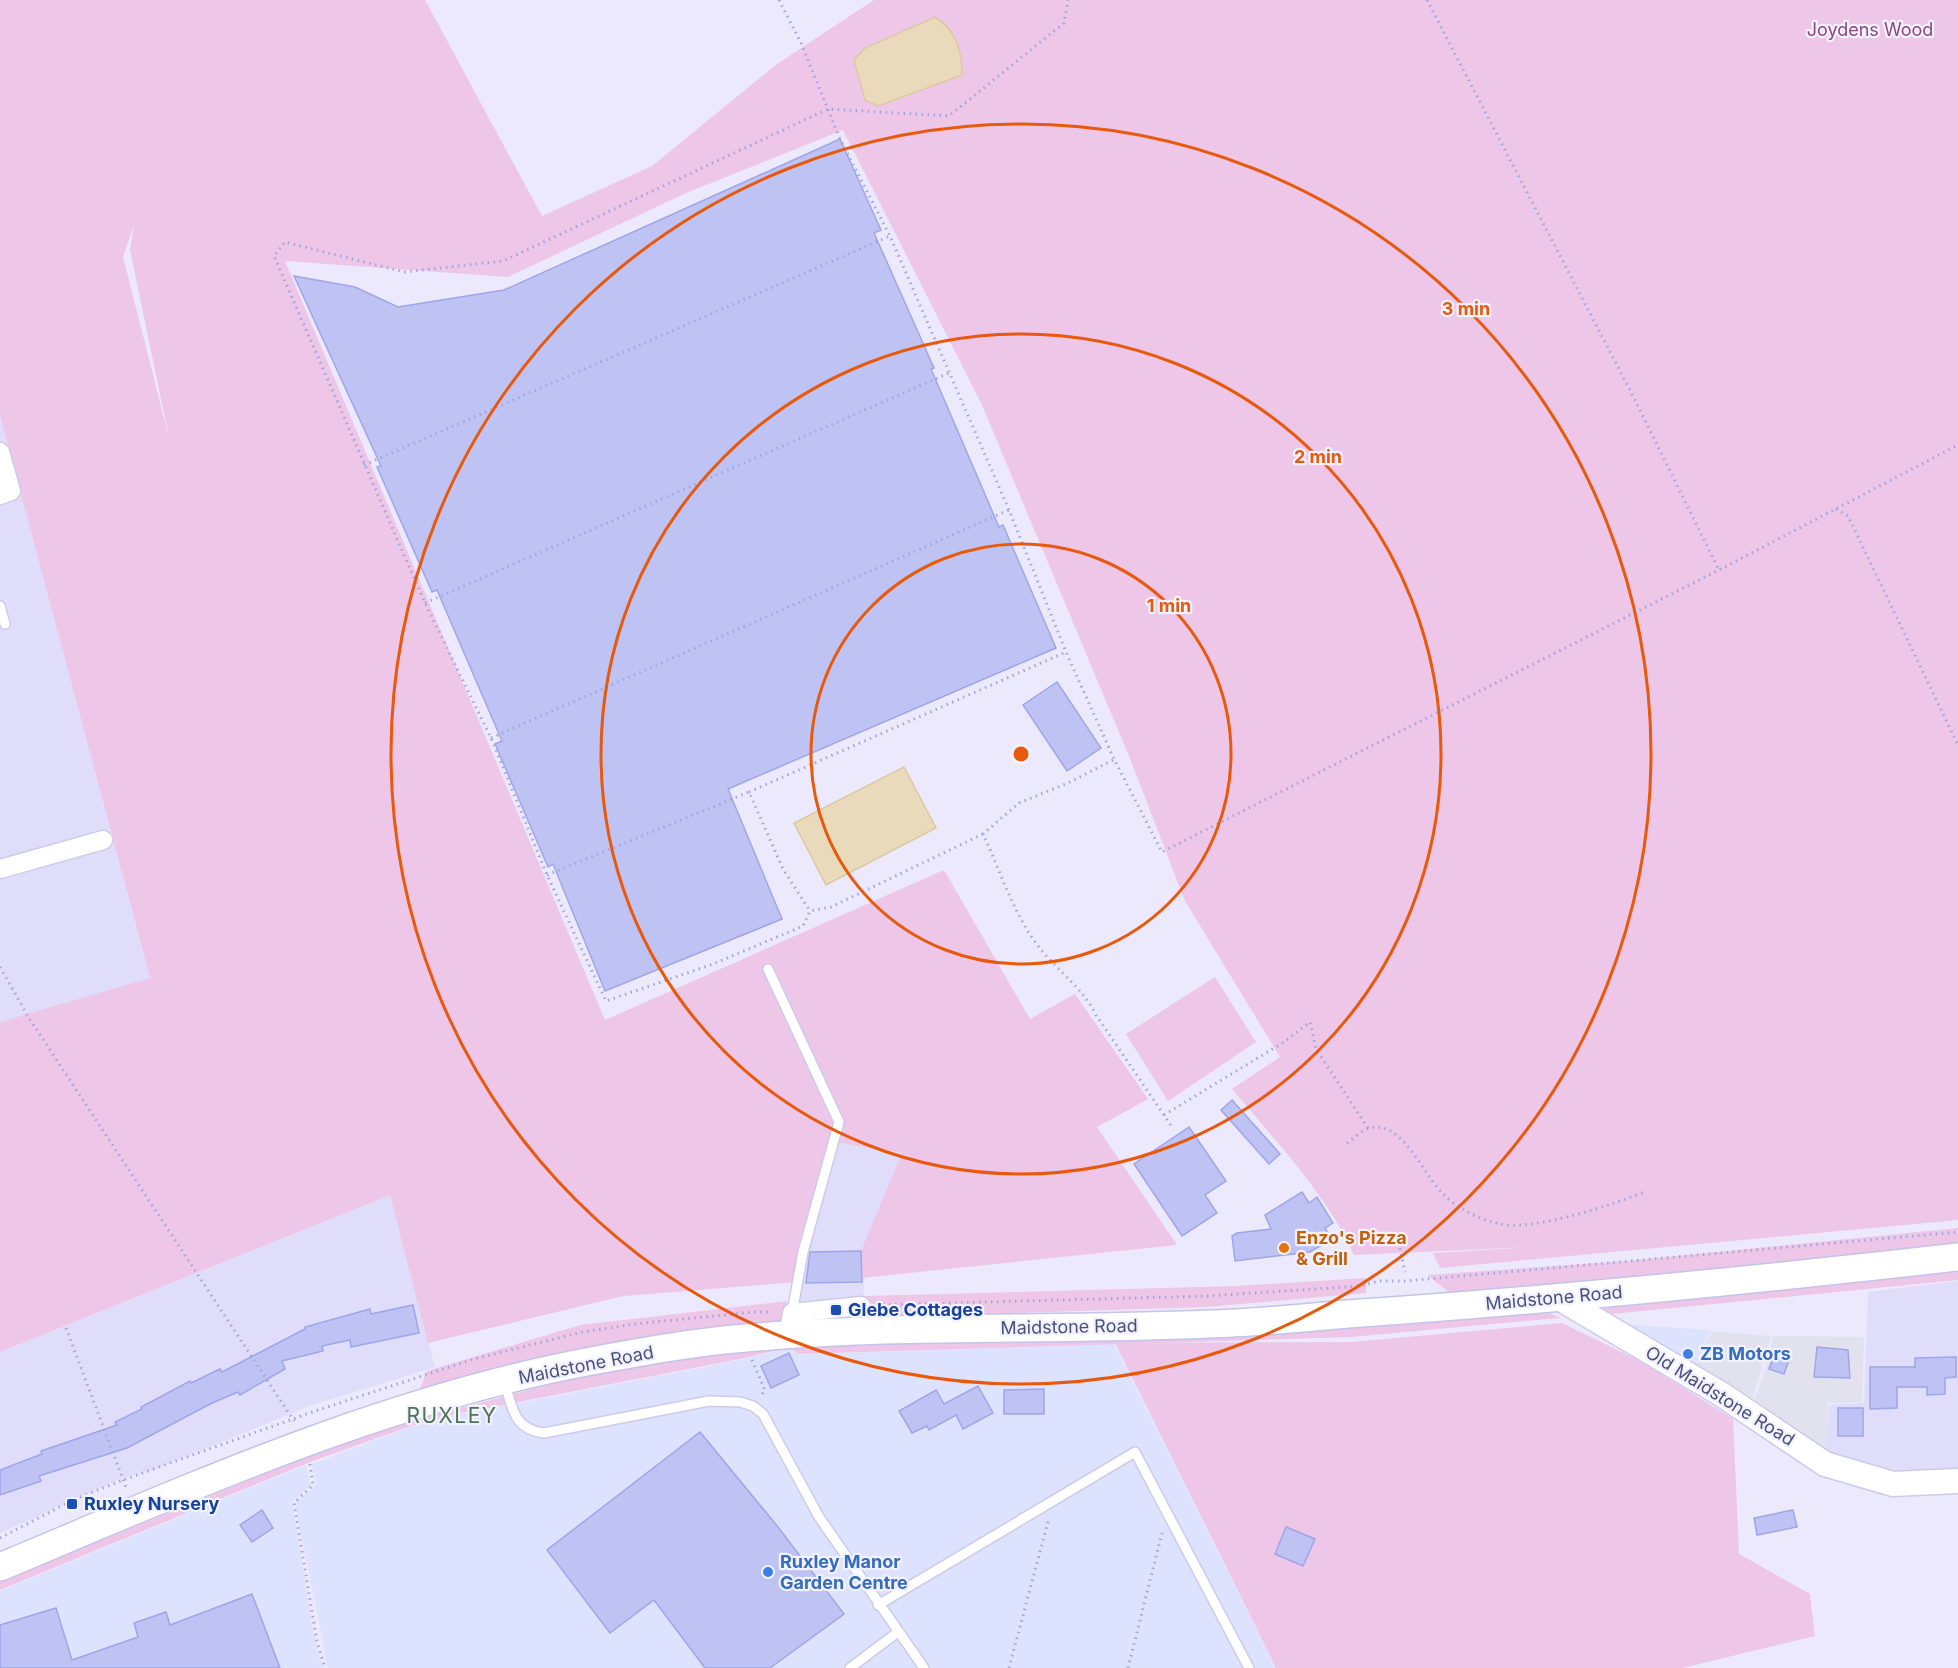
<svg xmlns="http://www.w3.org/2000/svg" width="1958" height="1668" viewBox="0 0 1958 1668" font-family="Inter,sans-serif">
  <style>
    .residential { fill: #e0ddfb }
    .commercial { fill: #dde2fe }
    .industrial { fill: #e2e2ee }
    .green { fill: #edc6e8; fill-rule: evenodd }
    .water { fill: #e9dabc; stroke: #dbc9a1; stroke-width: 1.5 }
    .building { fill: #bfc3f4; stroke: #9fa5e8; stroke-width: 1.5 }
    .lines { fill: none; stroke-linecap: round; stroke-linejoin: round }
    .service-casing { stroke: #cccbea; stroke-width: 12 }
    .minor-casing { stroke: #cccbea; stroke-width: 21 }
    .tertiary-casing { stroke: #cccbea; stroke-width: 27 }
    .secondary-casing { stroke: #c3c3eb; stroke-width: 30 }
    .path { stroke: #a2a6da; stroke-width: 3; stroke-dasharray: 1.5 4.5; stroke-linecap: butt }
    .service { stroke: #fff; stroke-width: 9 }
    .minor { stroke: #fff; stroke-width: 18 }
    .tertiary { stroke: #fff; stroke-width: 24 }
    .secondary { stroke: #fff; stroke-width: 27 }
    .ring { fill: none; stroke: #e8590c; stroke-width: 3 }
    .food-dot { fill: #e8710a; stroke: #f2f1ff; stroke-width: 2 }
    .transit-dot { fill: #1a4fb4; stroke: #f2f1ff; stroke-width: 2 }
    .shop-dot { fill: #3f7fe0; stroke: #f2f1ff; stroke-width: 2 }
    .labels { text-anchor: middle; stroke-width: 4.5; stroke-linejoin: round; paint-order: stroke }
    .park-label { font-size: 18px; fill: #8c477c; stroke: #f2f1ff }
    .food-label { font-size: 18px; font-weight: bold; fill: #c56008; stroke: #f2f1ff; text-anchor: start }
    .street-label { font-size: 18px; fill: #4b507a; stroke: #f2f1ff }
    .transit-label { font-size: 18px; font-weight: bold; fill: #164399; stroke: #f2f1ff; text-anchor: start }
    .shop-label { font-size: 18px; font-weight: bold; fill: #366cbe; stroke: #f2f1ff; text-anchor: start }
    .quarter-label { font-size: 21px; letter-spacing: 1.5px; fill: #4d7354; stroke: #f2f1ff }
    .centre { fill: #e8590c; stroke: #f2f1ff; stroke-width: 3 }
    .ring-label { font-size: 18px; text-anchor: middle; font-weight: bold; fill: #e8590c; stroke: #f2f1ff; stroke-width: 4.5; stroke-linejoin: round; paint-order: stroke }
  </style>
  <rect width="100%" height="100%" fill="#ece9fd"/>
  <g class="residential">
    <polygon points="0,416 150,979 0,1022"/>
    <polygon points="834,1142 902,1152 866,1249 863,1305 792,1313"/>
    <polygon points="390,1195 435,1367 312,1405 156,1469 125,1477 0,1533 0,1352"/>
    <polygon points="1958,1281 1958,1469 1933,1475 1887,1474 1856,1466 1825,1449 1829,1405 1864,1403 1868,1292"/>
  </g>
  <g class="commercial">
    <polygon points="1619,1324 1710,1330 1696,1364"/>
    <polygon points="1114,1344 1275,1668 328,1668 295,1503 316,1485 312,1464 410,1427 453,1416 745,1359 790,1347 798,1355"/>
    <polygon points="306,1465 311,1485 292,1502 315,1642 323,1668 0,1668 0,1591"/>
  </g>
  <g class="industrial">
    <polygon points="1711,1331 1771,1336 1751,1402 1697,1365"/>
    <polygon points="1773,1336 1864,1337 1862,1402 1828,1403 1825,1447 1752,1406 1766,1368"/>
  </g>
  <g class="green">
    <path d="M0,0H425L542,216L652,166L777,64L874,0H1958V1220L1440,1268L1433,1253L1534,1247L1354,1255C1329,1197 1273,1138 1232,1089L1280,1057L1185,901L1129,756L982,405L843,130L686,193L508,277L285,261L605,1020L944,870L1030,1019L1075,994L1148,1099L1097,1127L1177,1245L862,1278L861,1251L902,1153L835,1142L797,1282L623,1296L428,1343L390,1195L0,1352V1022L150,978L0,416ZM134,225L130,250L170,442L123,257Z"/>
    <polygon points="1215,977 1256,1042 1168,1101 1126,1034"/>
    <polygon points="1958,1228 1958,1246 1806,1262 1451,1294 1427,1275 1627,1261"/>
    <polygon points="1958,1272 1958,1280 1601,1315 1597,1309"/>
    <polygon points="1366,1278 1366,1293 1207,1307 861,1318 865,1296 1236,1286"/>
    <polygon points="787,1301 784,1322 581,1349 419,1391 427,1371 580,1325"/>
    <polygon points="1545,1311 1560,1318 1351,1337 798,1354 790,1347 745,1358 452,1415 411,1426 310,1462 0,1590 0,1582 293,1462 389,1427 574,1378 676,1360 785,1346 1201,1336 1402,1325"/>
    <polygon points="1562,1323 1640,1361 1733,1419 1739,1554 1810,1594 1815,1636 1682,1668 1276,1668 1115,1343 1352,1342"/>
  </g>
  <g class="water">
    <path d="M935,17C955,29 963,52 962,75L878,106L865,100L854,60L865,48Z"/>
    <polygon points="904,767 936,828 826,885 794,823"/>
  </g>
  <g class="building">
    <polygon points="840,139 881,230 874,233 934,368 931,369 999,527 1003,525 1056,648 728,789 782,919 605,991 553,864 548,867 495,744 502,741 437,590 432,592 377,467 381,466 294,276 355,287 398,307 504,290"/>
    <polygon points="1057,682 1101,748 1067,771 1023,705"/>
    <polygon points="1232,1100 1280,1154 1269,1164 1221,1110"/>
    <polygon points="1189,1127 1226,1181 1205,1195 1217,1213 1182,1236 1134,1164"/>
    <polygon points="1302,1192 1309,1203 1317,1197 1333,1223 1325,1228 1332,1239 1310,1252 1235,1261 1232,1236 1237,1233 1271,1229 1265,1215"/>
    <polygon points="861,1251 862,1282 806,1283 810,1252"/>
    <polygon points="413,1305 419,1333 351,1347 350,1340 322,1346 323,1351 282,1361 285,1369 240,1395 238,1392 210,1404 127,1448 39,1476 41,1481 0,1495 0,1470 42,1454 41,1451 117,1425 115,1422 142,1409 141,1407 190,1381 191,1383 220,1369 222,1372 305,1329 305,1327 370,1309 371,1314"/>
    <polygon points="1817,1347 1848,1350 1850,1378 1814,1377"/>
    <polygon points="1775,1352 1790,1357 1784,1374 1769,1369"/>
    <polygon points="789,1353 799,1375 771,1388 761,1366"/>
    <polygon points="1956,1357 1956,1377 1945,1378 1945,1394 1927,1395 1927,1387 1897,1387 1897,1408 1870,1409 1870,1367 1915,1367 1915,1358"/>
    <polygon points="978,1386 993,1413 963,1429 956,1415 929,1430 927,1426 912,1433 899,1411 936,1390 944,1404"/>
    <polygon points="1044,1389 1044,1414 1004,1414 1004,1390"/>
    <rect x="1838" y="1408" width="25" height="28"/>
    <polygon points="700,1432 778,1527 844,1614 770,1668 705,1668 654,1600 610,1633 547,1550"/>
    <polygon points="262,1510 273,1528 252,1542 240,1525"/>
    <polygon points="1793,1510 1797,1527 1757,1535 1754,1518"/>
    <polygon points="1286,1527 1315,1539 1303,1566 1275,1554"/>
    <polygon points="252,1594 280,1668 0,1668 0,1625 56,1608 72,1660 138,1637 134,1623 166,1612 170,1625"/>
  </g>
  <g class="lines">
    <g class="service-casing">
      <g id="service">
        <polyline points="0,606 5,624"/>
        <polyline points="768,969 839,1122 803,1252 792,1313"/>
        <path d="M505,1384C513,1410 514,1429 544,1433L709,1401L740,1402L753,1406L763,1414L819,1517L924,1668"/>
        <polyline points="878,1605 1135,1452 1249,1668"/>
        <polyline points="850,1668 898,1632"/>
      </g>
    </g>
    <g class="minor-casing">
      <g id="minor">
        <polyline points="0,452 11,491 0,495"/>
        <polyline points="0,869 103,840"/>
        <polyline points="788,1335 792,1313 861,1306"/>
      </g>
    </g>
    <g class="tertiary-casing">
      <polyline id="tertiary" points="1559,1298 1721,1394 1825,1464 1893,1484 1958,1481"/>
    </g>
    <g class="secondary-casing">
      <path id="secondary" d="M0,1567C194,1486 388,1398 597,1360C646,1351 696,1342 746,1338C899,1324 1054,1331 1208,1324C1254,1323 1301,1318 1348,1314C1552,1300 1755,1280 1958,1257"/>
    </g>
    <g class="path">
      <polyline points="779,0 801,43 840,139 890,236 1009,510 1066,652 1114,759 1162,852 1719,570 1958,445"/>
      <polyline points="1427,0 1632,394 1719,570"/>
      <polyline points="364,465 890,236"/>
      <polyline points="1836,509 1848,516 1958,745"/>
      <polyline points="425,603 949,373"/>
      <polyline points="491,738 1009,510"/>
      <path d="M1113,760L1068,783L1019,803L983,834C999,868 1011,906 1031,936C1050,966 1081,984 1096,1015L1172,1127"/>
      <polyline points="749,792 1066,652"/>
      <polyline points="983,834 831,907 810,911 803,926 713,964 606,1001 547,875 491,738 425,603 274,256 285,242 404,272 503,261 828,109 949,116 1064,23 1068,0"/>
      <polyline points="547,875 749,792 783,869 810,911"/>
      <polyline points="0,967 29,1018 294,1421"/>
      <polyline points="1164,1115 1284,1042 1310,1022 1316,1049 1368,1128"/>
      <path d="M1347,1143C1354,1138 1362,1130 1370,1128C1403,1120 1423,1175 1444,1195C1460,1210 1479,1219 1500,1224C1529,1232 1617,1204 1646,1191"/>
      <polyline points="1400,1248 1405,1272"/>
      <polyline points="877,1305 1208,1296 1360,1286 1379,1281 1405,1281 1958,1232"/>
      <polyline points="66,1328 127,1490"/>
      <polyline points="752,1360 765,1390 760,1397"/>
      <polyline points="310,1464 313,1485 294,1503 317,1642 325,1668"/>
      <polyline points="0,1538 73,1500 123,1480 315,1411 474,1359 582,1332 635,1324 753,1312 772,1312"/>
      <polyline points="1009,1668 1049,1518"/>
      <polyline points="1128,1668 1162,1533"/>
    </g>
    <use href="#service" class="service"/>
    <use href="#minor" class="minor"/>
    <use href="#tertiary" class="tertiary"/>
    <use href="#secondary" class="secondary"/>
  </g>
  <g class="ring">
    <circle cx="1021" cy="754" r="210"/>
    <circle cx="1021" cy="754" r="420"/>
    <circle cx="1021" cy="754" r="630"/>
  </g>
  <circle class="food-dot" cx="1284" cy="1248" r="6"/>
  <g class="transit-dot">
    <rect x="830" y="1304" width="12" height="12" rx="3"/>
    <rect x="66" y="1498" width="12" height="12" rx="3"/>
  </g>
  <g class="shop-dot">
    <circle cx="1688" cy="1354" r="6"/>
    <circle cx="768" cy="1572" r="6"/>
  </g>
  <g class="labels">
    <g class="park-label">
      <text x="1870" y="36">Joydens Wood</text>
    </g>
    <g class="food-label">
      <text x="1296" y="1244">Enzo's Pizza<tspan x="1296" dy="21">&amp; Grill</tspan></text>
    </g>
    <g class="street-label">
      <text transform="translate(1554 1298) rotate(-5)" y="6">Maidstone Road</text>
      <text transform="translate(1069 1327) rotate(-1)" y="6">Maidstone Road</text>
      <text transform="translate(586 1365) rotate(-11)" y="6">Maidstone Road</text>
      <text transform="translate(1720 1396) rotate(32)" y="6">Old Maidstone Road</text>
    </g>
    <g class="transit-label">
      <text x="848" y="1316">Glebe Cottages</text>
      <text x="84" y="1510">Ruxley Nursery</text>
    </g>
    <g class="shop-label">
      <text x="1700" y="1360">ZB Motors</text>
      <text x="780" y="1568">Ruxley Manor<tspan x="780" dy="21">Garden Centre</tspan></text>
    </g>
    <g class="quarter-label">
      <text x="452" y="1423">RUXLEY</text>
    </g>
  </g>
  <circle cx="1021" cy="754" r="9" class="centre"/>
  <g class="ring-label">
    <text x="1466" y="315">3 min</text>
    <text x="1318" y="463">2 min</text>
    <text x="1169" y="612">1 min</text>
  </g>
</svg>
